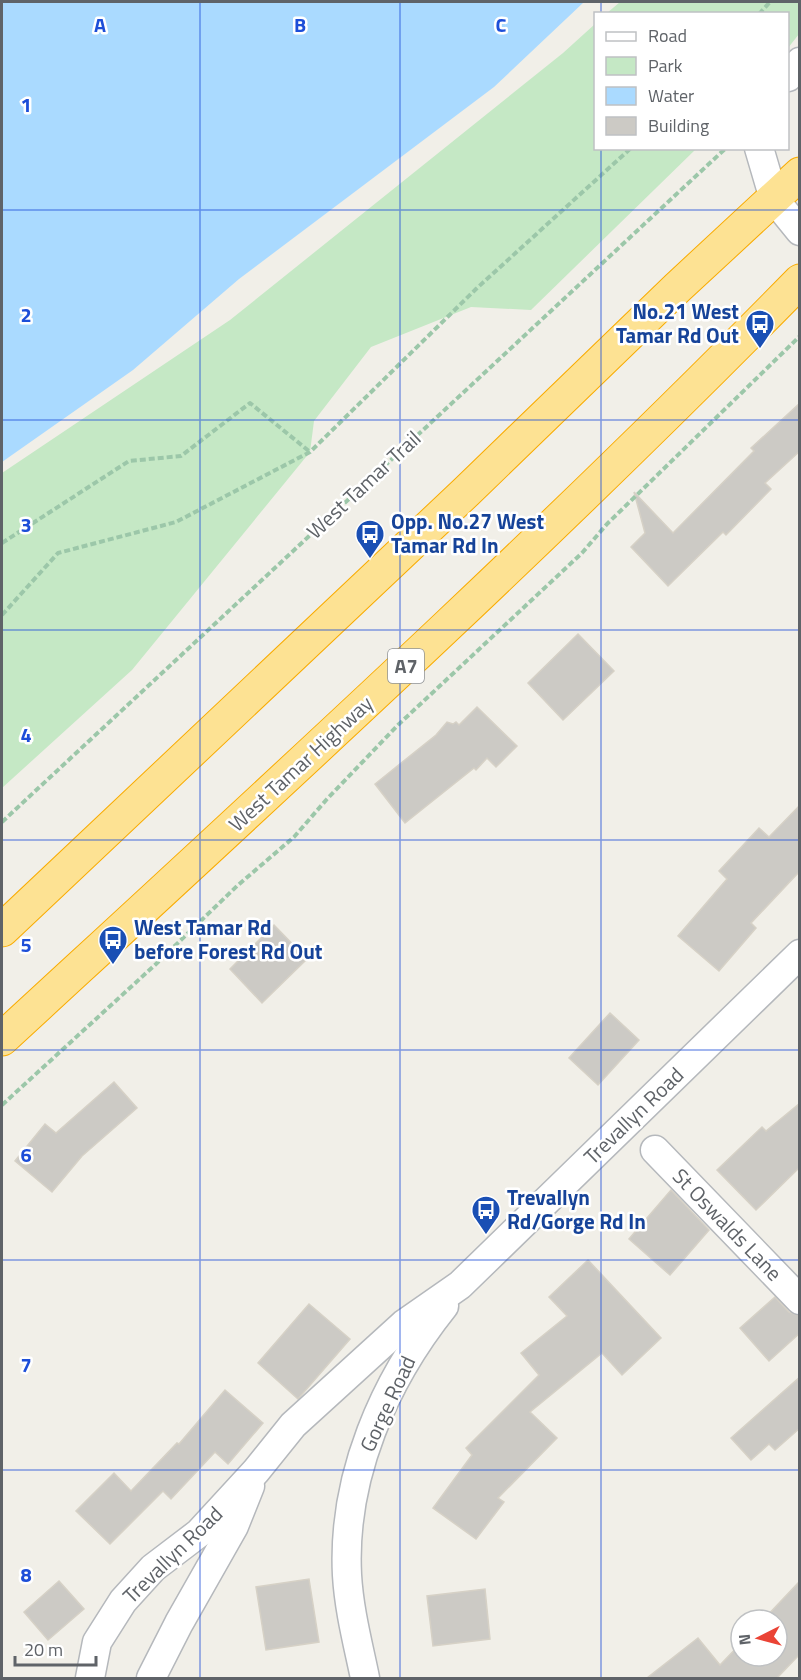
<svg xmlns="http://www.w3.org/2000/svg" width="801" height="1680" viewBox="0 0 801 1680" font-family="'Titillium Web',sans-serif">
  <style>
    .green { fill: #c5e8c5 }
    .water { fill: #aadaff }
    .building { fill: #cccac5; stroke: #d6d1c6; stroke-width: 1.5 }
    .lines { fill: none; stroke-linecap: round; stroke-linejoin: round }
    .minor-casing { stroke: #b5b8bc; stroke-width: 31 }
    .highway-casing { stroke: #f9ab00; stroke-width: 35 }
    .path { stroke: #9cc7a9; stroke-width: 4; stroke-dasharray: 6 3; stroke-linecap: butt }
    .minor { stroke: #fff; stroke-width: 28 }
    .highway { stroke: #fde293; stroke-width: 33 }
    .grid { fill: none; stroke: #1d4ed8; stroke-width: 1.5; stroke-opacity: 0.55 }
    .labels { text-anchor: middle; stroke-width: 5; stroke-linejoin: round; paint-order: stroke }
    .shield { fill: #fff; stroke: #8f9295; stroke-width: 1.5 }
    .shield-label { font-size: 20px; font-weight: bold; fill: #5f6368 }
    .transit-label { font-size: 21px; font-weight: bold; fill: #164399; stroke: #fff; text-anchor: start }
    .street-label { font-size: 21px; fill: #5f6368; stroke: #fff }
    .grid-label { font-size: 20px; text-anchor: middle; font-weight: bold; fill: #1d4ed8; stroke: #fff; stroke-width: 5; stroke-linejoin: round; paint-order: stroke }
  </style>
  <rect width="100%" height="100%" fill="#f1efe8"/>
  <g class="green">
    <polygon points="620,2 799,2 799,34 788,48 788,14 607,13"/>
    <polygon points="595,24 596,148 696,149 531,310 471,307 371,347 314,421 310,452 132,670 2,788 2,473 230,320 563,53"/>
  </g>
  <polygon class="water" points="2,2 584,2 494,87 239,279 133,370 2,462"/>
  <g class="building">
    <polygon points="800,403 800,451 765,483 771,489 726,535 723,532 668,586 631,547 645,533 634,492 673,533 754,451 751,448"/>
    <polygon points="578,634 614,671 563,720 528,683"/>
    <polygon points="477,707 517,746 496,767 487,758 476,770 474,768 405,823 375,784 436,735 447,722 453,724 456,722 459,725"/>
    <polygon points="800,805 800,871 751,923 756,928 719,971 678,936 727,879 719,871 759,828 769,837"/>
    <polygon points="274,925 307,959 262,1003 230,969"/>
    <polygon points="610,1013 639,1040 598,1085 569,1058"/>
    <polygon points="114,1082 137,1108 82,1156 52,1192 15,1161 45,1124 56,1133"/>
    <polygon points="800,1103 800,1167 756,1210 717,1170 762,1127 766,1131"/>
    <polygon points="671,1190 709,1230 670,1275 629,1239"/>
    <polygon points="588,1260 661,1338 622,1375 602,1353 530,1412 557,1438 498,1498 504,1502 476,1539 433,1508 472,1455 466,1448 539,1375 521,1353 567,1316 549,1297"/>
    <polygon points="775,1297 789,1312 800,1316 800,1333 769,1361 740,1328"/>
    <polygon points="309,1304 350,1339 298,1399 258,1363"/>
    <polygon points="800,1377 800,1428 775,1450 769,1444 751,1460 731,1438"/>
    <polygon points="225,1390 263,1423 228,1464 215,1452 171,1499 163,1491 110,1544 76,1511 114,1473 131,1491 177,1443 179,1444"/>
    <polygon points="309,1579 319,1642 266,1650 256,1587"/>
    <polygon points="59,1581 84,1609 48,1640 24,1612"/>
    <polygon points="800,1581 800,1654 777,1678 647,1678 698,1638 720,1665 741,1643 741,1656 777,1656 777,1620 763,1620"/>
    <polygon points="485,1589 490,1639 433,1646 427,1596"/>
  </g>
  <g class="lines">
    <g class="minor-casing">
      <g id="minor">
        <polyline points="788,77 800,62"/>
        <polyline points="759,148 774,199 800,231"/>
        <polyline points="655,1150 800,1300"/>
        <polyline points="90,1678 97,1642 123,1601 153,1568 199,1533 256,1471 293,1425 404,1324 460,1285 800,954"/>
        <polyline points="151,1678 179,1623 234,1526 250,1486"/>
        <path d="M365,1678C358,1644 349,1610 347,1575C342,1477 384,1381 444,1306"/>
      </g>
    </g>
    <g class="highway-casing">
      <g id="highway">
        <polyline points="2,930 466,492 677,288 800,174"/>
        <path d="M2,1039C272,790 543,543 800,281"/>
      </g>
    </g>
    <g class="path">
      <polyline points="759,14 770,2"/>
      <polyline points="2,543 129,461 181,456 250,403 310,452"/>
      <polyline points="2,615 58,553 176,522 310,452 476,289 631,148"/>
      <polyline points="2,822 726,148"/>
      <polyline points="2,1105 156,964 237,886 294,837 327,799 398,725 582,553 607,524 800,336"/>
    </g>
    <use href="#minor" class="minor"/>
    <use href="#highway" class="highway"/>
  </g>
  <path class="grid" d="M200,2V1678M400,2V1678M601,2V14M601,148V1678M2,210H800M2,420H800M2,630H800M2,840H800M2,1050H800M2,1260H800M2,1470H800"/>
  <defs>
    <g id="bus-pin" transform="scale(1.5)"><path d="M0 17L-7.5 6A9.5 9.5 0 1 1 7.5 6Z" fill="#1a4fb4" stroke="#fff"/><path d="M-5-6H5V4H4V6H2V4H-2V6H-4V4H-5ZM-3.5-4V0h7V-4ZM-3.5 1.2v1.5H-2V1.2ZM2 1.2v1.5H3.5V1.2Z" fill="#fff"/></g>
  </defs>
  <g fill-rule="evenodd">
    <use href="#bus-pin" x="760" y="324"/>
    <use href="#bus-pin" x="370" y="534"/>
    <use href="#bus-pin" x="113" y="940"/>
    <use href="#bus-pin" x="486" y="1210"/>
  </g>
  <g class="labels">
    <rect class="shield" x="388" y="649" width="36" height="34" rx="4.5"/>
    <g class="shield-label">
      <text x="406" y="673">A7</text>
    </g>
    <g class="transit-label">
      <text x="739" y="319" text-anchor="end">No.21 West<tspan x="739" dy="24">Tamar Rd Out</tspan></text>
      <text x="391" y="529">Opp. No.27 West<tspan x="391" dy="24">Tamar Rd In</tspan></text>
      <text x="134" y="935">West Tamar Rd<tspan x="134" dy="24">before Forest Rd Out</tspan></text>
      <text x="507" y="1205">Trevallyn<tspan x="507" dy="24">Rd/Gorge Rd In</tspan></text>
    </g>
    <g class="street-label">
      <text transform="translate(364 485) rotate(-43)" y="7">West Tamar Trail</text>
      <text transform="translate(301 764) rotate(-43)" y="7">West Tamar Highway</text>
      <text transform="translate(634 1116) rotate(-44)" y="7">Trevallyn Road</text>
      <text transform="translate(727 1225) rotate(46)" y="7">St Oswalds Lane</text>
      <text transform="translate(388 1404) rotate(-65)" y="7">Gorge Road</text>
      <text transform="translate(173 1555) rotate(-44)" y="7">Trevallyn Road</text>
    </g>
  </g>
  <g class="grid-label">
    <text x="100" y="32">A</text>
    <text x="300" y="32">B</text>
    <text x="501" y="32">C</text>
    <text x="26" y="112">1</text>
    <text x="26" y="322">2</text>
    <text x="26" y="532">3</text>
    <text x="26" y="742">4</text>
    <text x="26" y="952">5</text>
    <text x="26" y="1162">6</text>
    <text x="26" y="1372">7</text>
    <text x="26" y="1582">8</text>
  </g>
  <rect width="801" height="1680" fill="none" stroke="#5f6368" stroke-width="6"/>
  <rect x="594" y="12" width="195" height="138" fill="#ffffff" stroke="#bfc1c3" stroke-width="1.5"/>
  <rect x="606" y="32" width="30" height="9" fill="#ffffff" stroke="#bfc1c3" stroke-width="1.5"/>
  <text x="648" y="42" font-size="18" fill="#5f6368">Road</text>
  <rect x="606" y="57" width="30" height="18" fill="#c5e8c5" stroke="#bfc1c3" stroke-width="1.5"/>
  <text x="648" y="72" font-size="18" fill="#5f6368">Park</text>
  <rect x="606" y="87" width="30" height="18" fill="#aadaff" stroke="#bfc1c3" stroke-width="1.5"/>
  <text x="648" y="102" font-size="18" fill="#5f6368">Water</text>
  <rect x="606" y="117" width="30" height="18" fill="#cccac5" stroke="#bfc1c3" stroke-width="1.5"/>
  <text x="648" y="132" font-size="18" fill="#5f6368">Building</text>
  <g transform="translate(759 1638) rotate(264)"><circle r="28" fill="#ffffff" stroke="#bfc1c3" stroke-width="1.5"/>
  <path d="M0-4.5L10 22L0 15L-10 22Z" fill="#ea4335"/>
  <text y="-9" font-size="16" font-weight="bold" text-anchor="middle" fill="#5f6368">N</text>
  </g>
  <path d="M15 1656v9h81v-9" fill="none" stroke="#5f6368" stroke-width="3"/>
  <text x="24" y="1656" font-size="18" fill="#5f6368" stroke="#ffffff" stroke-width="4.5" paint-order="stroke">20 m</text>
</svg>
